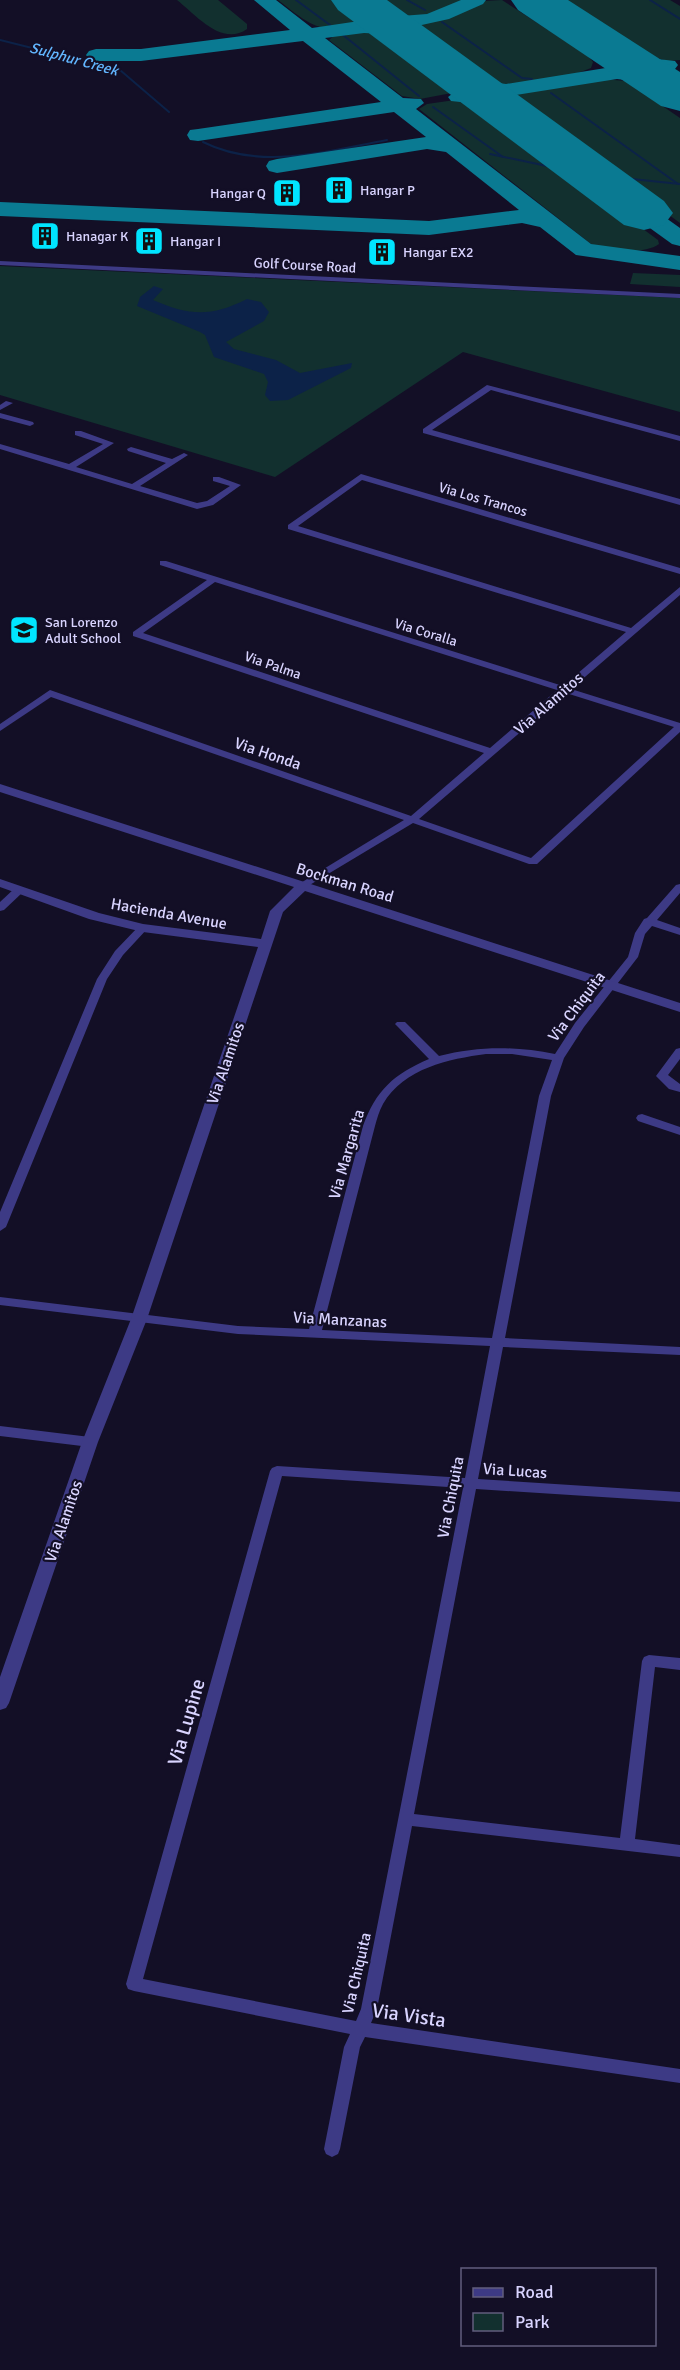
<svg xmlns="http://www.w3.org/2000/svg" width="680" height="2370" viewBox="0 0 680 2370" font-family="Signika,sans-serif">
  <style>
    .green { fill: #12302f }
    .water { fill: #0c2248 }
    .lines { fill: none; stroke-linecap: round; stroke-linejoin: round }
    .stream { stroke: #0c2248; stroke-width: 2 }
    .taxiway { fill: #0a7a92; fill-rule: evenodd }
    .runway { fill: #0a7a92; fill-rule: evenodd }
    .minor { fill: #3d3a85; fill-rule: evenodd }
    .tertiary { fill: #3d3a85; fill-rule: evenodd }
    .labels { text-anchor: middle; stroke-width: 4.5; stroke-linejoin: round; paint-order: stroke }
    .far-poi-label { font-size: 14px; fill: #d9d4ff; stroke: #130f26; text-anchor: start }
    .far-street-label { font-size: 14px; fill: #d9d4ff; stroke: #130f26 }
    .far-water-label { font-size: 15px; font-style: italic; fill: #62b6ff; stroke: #130f26 }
    .street-label { font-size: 16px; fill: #d9d4ff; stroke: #130f26 }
    .near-street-label { font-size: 20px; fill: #d9d4ff; stroke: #130f26 }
  </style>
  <rect width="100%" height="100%" fill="#130f26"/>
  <g class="green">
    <path d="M177,0H218L247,24V29C222,47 196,15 177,0Z"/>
    <path d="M278,0H334L361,22C325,40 305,21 278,0Z"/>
    <path d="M373,0H467C448,11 420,23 397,16C389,14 381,5 373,0Z"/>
    <polygon points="502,0 587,55 593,62 591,68 570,76 494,86 410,26 415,23 451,17 484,1"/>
    <polygon points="564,0 670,0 680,6 680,60 668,61 656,58"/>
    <polygon points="366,30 381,33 457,92 420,99 402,96 329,40 336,34"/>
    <polygon points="603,79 626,81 680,118 680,223 507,96 517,91"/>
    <path d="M462,99L469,100L658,240L659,244C644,255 608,251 591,244L419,109L427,104Z"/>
    <polygon points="0,266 680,298 680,412 463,352 275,477 0,395"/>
    <polygon points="633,273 680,275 680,287 630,284"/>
  </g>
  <path class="water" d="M154,286L163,289L153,300C190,316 211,317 247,299L261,302L269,312L264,321L226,342L234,349L276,360L300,373L352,363L351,368L288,400L270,401L265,395L268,382L264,374L214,357L205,335L200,332L137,306L140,297Z"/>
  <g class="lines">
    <g class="stream">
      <polyline points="296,0 330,25"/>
      <polyline points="407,0 425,10"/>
      <polyline points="650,0 680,19"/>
      <polyline points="442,22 522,78 532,79"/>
      <polyline points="343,35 419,96"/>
      <polyline points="0,40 120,70 169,112"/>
      <polyline points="551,93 678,184"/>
      <polyline points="433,107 503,157"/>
      <path d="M203,142C261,171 327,151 387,140"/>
      <polyline points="490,154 547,166"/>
      <polyline points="632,179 680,184"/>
    </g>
    <g class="taxiway">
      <polygon points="254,0 276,0 312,28 366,20 351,5 358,0 368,1 388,14 401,16 427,14 461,0 486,0 483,4 449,19 408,28 422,42 419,46 412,48 385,34 364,33 325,38 403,98 421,99 424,103 416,109 591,244 680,256 680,270 576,255 540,227 522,223 429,235 0,216 0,202 429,221 519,210 446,152 427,149 277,173 269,171 266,166 269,161 277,159 426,137 394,112 198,141 190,140 187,135 190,130 198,129 381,102 303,41 141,61 96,61 89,59 86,55 89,51 96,49 141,49 290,30"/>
      <polygon points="524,0 548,0 559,9 549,15"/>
      <polygon points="596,34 640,57 675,61 678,65 675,69 646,70 680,86 680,101 642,82 617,79 503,97 519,113 515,117 508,119 479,104 451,101 448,97 460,88 444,73 447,69 454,67 483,81 506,84 618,66 589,44 586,40 589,36"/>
      <polygon points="644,206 652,208 680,228 680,246 672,244 636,218 633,213 636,208"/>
    </g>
    <g class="runway">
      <polygon points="331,0 387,0 664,201 673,213 664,225 644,230 624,225 338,10"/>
      <polygon points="511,0 568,0 680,72 680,111 661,106 518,10"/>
    </g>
    <g class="minor">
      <polygon points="0,261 680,294 680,298 0,265"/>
      <polygon points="487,385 680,436 680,441 491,390 432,430 680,499 680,505 423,433 423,429"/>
      <polygon points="6,401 13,403 0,410 0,405"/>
      <polygon points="0,413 33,422 34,424 30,426 0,418"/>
      <polygon points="75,431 81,431 114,443 76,467 132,484 166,463 128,451 127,449 131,447 172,459 184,453 188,455 140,486 197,503 207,501 230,486 213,481 213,477 219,477 241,485 213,505 197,509 0,449 0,444 69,464 103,444 75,435"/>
      <path d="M361,474L680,568V574L362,480L298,526L631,628L680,587V595L571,689L680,723V732L537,864H529L413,823L303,889L299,888L298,886L299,884L404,820L51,697L0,731V724L50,690L411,816L484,753L133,636V632L207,580L160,565V561H166L563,686L626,632L288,529V525ZM215,582L557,690L490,748L143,633ZM566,693L674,727L531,858L419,819Z"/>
      <path d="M680,884V893L657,920L680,928V935L652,926L645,934L638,957L584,1027L564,1058L551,1096L505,1338L680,1347V1355L503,1347L478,1479L680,1492V1502L476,1489L414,1814L620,1838L642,1661L644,1657L649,1655L680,1658V1670L655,1667L635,1839L680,1845V1857L412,1826L377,2009L371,2023L680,2069V2083L365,2037L360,2047L340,2149L338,2154L332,2157L326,2154L324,2149L344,2047L350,2034L134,1991L128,1989L126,1984L270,1471L272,1468L277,1466L465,1478L490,1346L238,1334L0,1305V1297L238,1326L309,1329L363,1126C376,1090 394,1074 429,1059L397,1026L395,1024L397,1022H405L439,1056C478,1046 515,1046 555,1054L575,1023L628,957L635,933L644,919L647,918L676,885ZM486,1054H512L552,1060L539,1096L492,1338L322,1330L375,1126C377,1119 379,1111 383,1104C404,1068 449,1059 486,1054ZM282,1476L463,1488L361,2009L356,2021L143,1979Z"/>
      <polygon points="19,887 23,888 24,890 23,892 4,910 0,911 0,902 15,888"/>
      <polygon points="143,925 148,928 123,955 107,979 6,1227 0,1231 0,1212 97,979 115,951 139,926"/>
      <polygon points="680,1048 680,1059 668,1075 680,1084 680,1092 669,1089 656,1076 676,1049"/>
      <polygon points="642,1114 680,1127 680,1135 638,1121 636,1118 638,1115"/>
      <polygon points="0,1426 90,1437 95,1439 97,1442 95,1445 90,1447 0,1436"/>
    </g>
    <polygon class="tertiary" points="0,784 680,1003 680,1012 305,891 283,912 147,1319 98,1442 9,1703 6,1708 0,1710 0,1677 82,1442 131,1319 258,947 143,932 89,919 0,887 0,879 99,913 143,924 261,939 270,911 294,887 0,792"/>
  </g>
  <defs>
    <g id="building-square" transform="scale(1.5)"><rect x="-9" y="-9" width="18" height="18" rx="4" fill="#00e5ff" stroke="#130f26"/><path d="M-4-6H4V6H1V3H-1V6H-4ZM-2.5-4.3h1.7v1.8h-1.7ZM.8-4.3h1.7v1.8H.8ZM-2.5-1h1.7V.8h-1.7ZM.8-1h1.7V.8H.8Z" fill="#111"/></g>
    <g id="university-square" transform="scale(1.5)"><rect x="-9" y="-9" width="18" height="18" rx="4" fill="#00e5ff" stroke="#130f26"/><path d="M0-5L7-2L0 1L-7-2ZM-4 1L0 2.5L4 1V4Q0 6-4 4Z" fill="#111"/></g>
  </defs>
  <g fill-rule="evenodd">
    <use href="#building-square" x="339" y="190"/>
    <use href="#building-square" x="287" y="193"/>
    <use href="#building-square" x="45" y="236"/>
    <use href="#building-square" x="149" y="241"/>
    <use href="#building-square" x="382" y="252"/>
    <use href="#university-square" x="24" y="630"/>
  </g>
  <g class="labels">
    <g class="far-poi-label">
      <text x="360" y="195">Hangar P</text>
      <text x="266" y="198" text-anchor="end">Hangar Q</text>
      <text x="66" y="241">Hanagar K</text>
      <text x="170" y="246">Hangar I</text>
      <text x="403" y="257">Hangar EX2</text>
      <text x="45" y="627">San Lorenzo<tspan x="45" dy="16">Adult School</tspan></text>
    </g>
    <g class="far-street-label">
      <text transform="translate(305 265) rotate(3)" y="5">Golf Course Road</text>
      <text transform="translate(483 499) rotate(16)" y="5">Via Los Trancos</text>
      <text transform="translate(426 632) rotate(17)" y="5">Via Coralla</text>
      <text transform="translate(273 665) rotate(19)" y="5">Via Palma</text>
    </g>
    <g class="far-water-label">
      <text transform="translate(74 59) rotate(15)" y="5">Sulphur Creek</text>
    </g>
    <g class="street-label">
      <text transform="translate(548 703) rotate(-41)" y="6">Via Alamitos</text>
      <text transform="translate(268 753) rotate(19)" y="6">Via Honda</text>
      <text transform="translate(345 882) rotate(17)" y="6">Bockman Road</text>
      <text transform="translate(169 913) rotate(10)" y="6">Hacienda Avenue</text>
      <text transform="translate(576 1006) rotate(-53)" y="6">Via Chiquita</text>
      <text transform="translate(225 1063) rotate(-71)" y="6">Via Alamitos</text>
      <text transform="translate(346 1154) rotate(-74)" y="6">Via Margarita</text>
      <text transform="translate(340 1319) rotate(3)" y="6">Via Manzanas</text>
      <text transform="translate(515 1470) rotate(4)" y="6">Via Lucas</text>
      <text transform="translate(450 1497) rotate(-79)" y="6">Via Chiquita</text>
      <text transform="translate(63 1521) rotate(-71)" y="6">Via Alamitos</text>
      <text transform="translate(356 1973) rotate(-77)" y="6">Via Chiquita</text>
    </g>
    <g class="near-street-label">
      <text transform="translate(186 1722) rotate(-74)" y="7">Via Lupine</text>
      <text transform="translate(409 2015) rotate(8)" y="7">Via Vista</text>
    </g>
  </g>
  <rect x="461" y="2268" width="195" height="78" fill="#130f26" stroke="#625e7d" stroke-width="1.5"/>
  <rect x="473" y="2288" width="30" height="9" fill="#3d3a85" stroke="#625e7d" stroke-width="1.5"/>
  <text x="515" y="2298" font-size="18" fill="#d9d4ff">Road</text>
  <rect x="473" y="2313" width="30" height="18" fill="#12302f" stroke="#625e7d" stroke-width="1.5"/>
  <text x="515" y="2328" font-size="18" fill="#d9d4ff">Park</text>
</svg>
